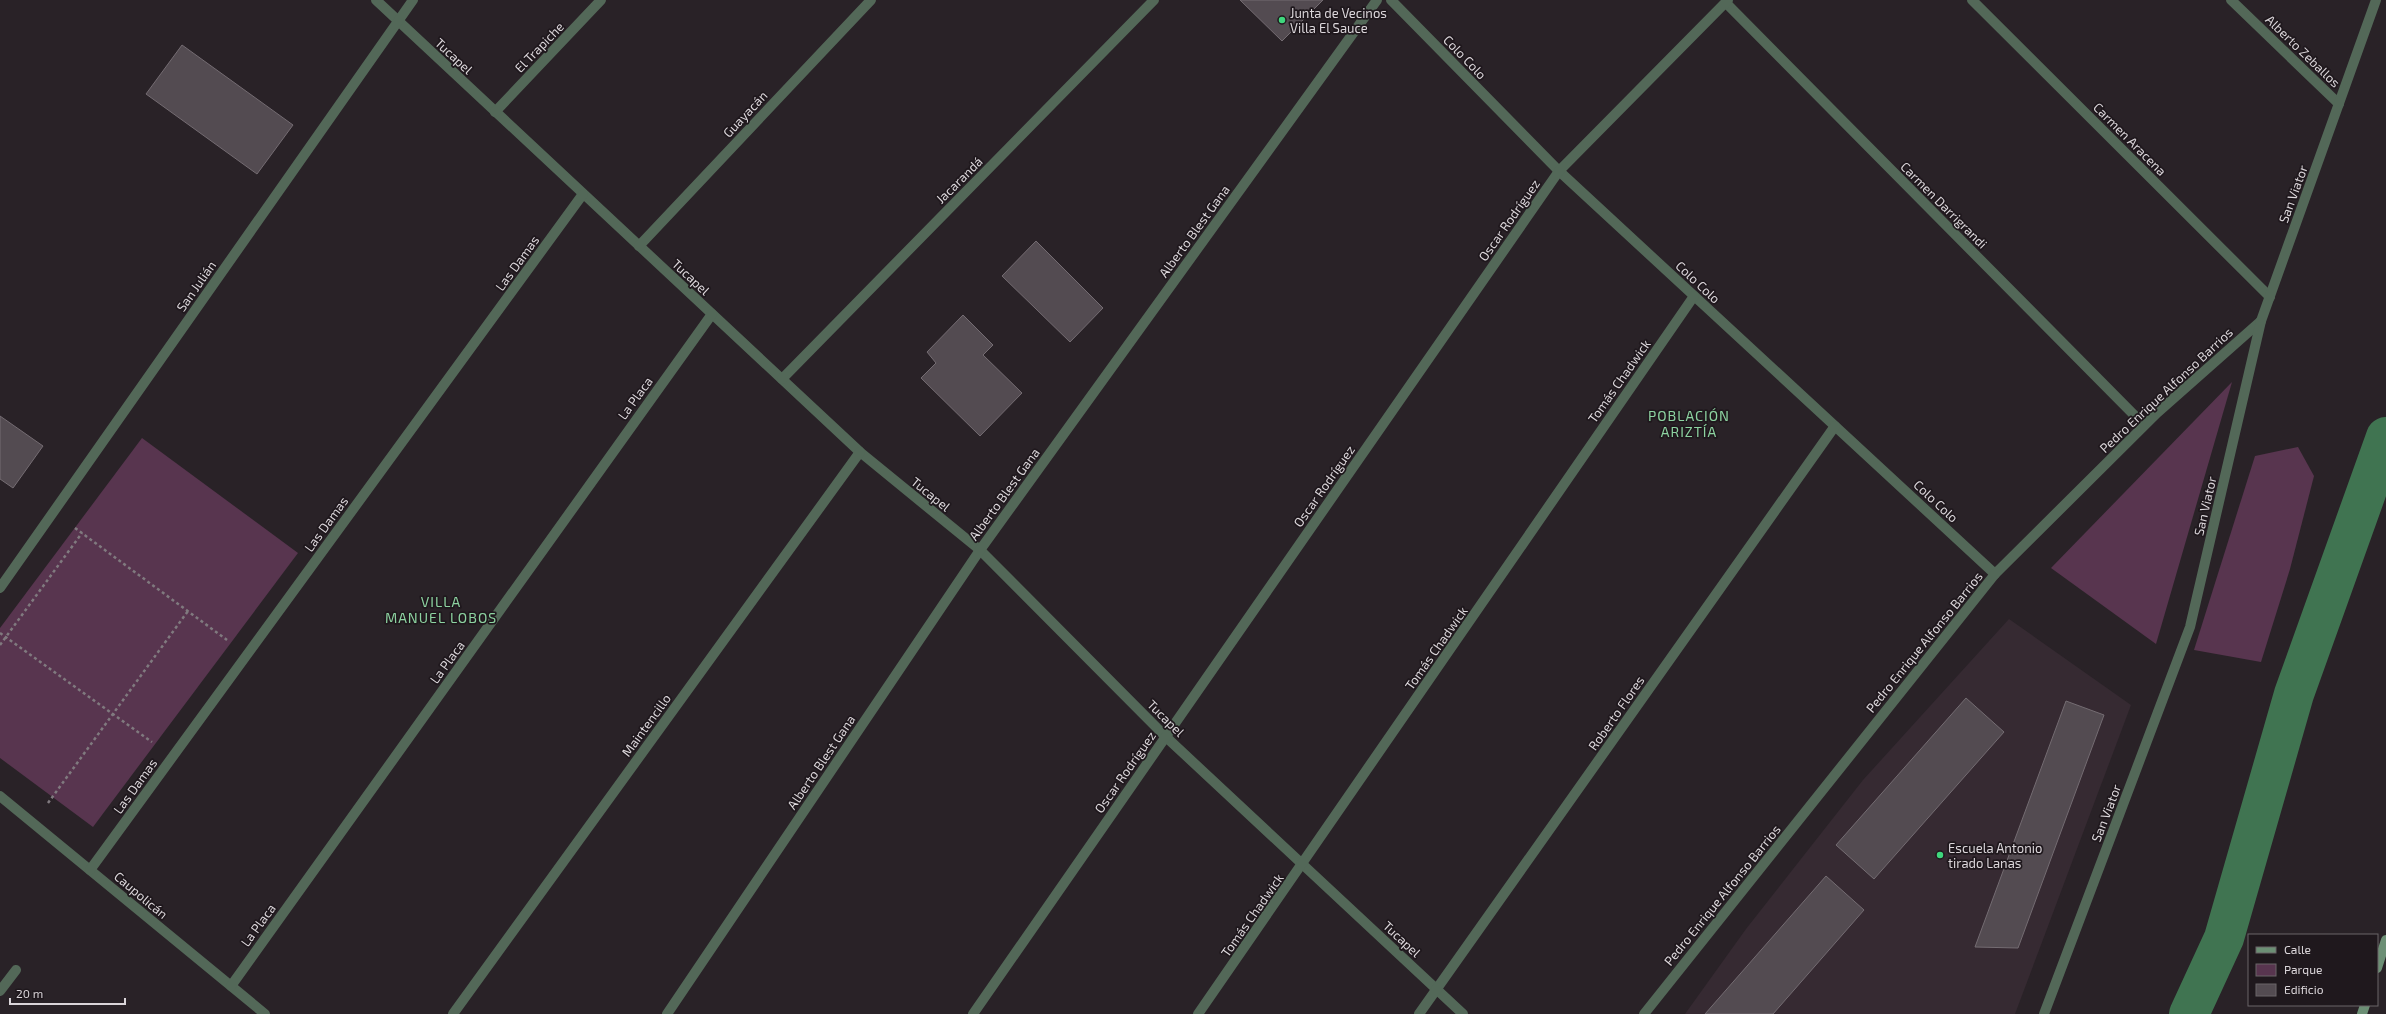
<svg xmlns="http://www.w3.org/2000/svg" width="2386" height="1014" viewBox="0 0 2386 1014" font-family="'Exo 2',sans-serif">
  <style>
    .built { fill: #362a32 }
    .green { fill: #58354f }
    .lines { fill: none; stroke-linecap: round; stroke-linejoin: round }
    .canal { stroke: #407451; stroke-width: 40 }
    .building { fill: #534b51; stroke: #746c72 }
    .path { stroke: #807a7f; stroke-width: 2.5; stroke-dasharray: 3 3; stroke-linecap: butt }
    .minor { stroke: #536858; stroke-width: 10 }
    .secondary { stroke: #6c8f75; stroke-width: 10 }
    .poi-dot { fill: #3fd77d; stroke: #1f181d; stroke-width: 1.5 }
    .labels { text-anchor: middle; stroke-width: 3.5; stroke-linejoin: round; paint-order: stroke }
    .poi-label { font-size: 13px; fill: #dbd6da; stroke: #1f181d; text-anchor: start }
    .street-label { font-size: 13px; fill: #dbd6da; stroke: #1f181d }
    .neighbourhood-label { font-size: 14px; letter-spacing: 1px; fill: #8dd3a1; stroke: #1f181d }
  </style>
  <rect width="100%" height="100%" fill="#292227"/>
  <polygon class="built" points="2009,619 2131,705 2015,1014 1685,1014 1746,929 1863,780"/>
  <g class="green">
    <polygon points="2232,382 2156,644 2051,568"/>
    <polygon points="142,438 298,553 93,827 0,758 0,628"/>
    <polygon points="2298,447 2314,476 2290,569 2261,662 2194,650 2255,456"/>
  </g>
  <g class="lines">
    <polyline class="canal" points="2189,1014 2224,938 2294,694 2386,437"/>
  </g>
  <g class="building">
    <polygon points="1240,0 1323,0 1282,41"/>
    <polygon points="182,45 293,125 257,174 146,94"/>
    <polygon points="1036,241 1103,308 1070,342 1002,276"/>
    <polygon points="963,315 993,345 983,355 1022,393 980,436 921,378 936,363 927,352"/>
    <polygon points="0,416 43,446 13,488 0,479"/>
    <polygon points="1966,698 2004,732 1874,879 1836,845"/>
    <polygon points="2066,701 2104,715 2018,948 1975,947"/>
    <polygon points="1826,876 1864,910 1773,1014 1705,1014"/>
  </g>
  <g class="lines">
    <g class="path">
      <polyline points="75,528 227,640"/>
      <polyline points="0,633 152,742"/>
      <polyline points="0,645 82,533"/>
      <polyline points="48,803 188,611"/>
    </g>
    <g class="minor">
      <polyline points="376,0 860,452 980,550 1166,737 1463,1014"/>
      <polyline points="1391,0 1559,171 1995,574"/>
      <polyline points="1972,0 2270,297"/>
      <polyline points="2231,0 2339,104"/>
      <polyline points="1726,3 2144,425"/>
      <polyline points="495,112 601,0"/>
      <polyline points="639,246 871,0"/>
      <polyline points="782,379 1154,0"/>
      <polyline points="0,588 413,0"/>
      <polyline points="0,796 265,1014"/>
      <polyline points="90,870 583,194"/>
      <polyline points="231,986 712,314"/>
      <polyline points="0,991 16,970"/>
      <polyline points="453,1014 860,452"/>
      <polyline points="667,1014 980,550 1377,0"/>
      <polyline points="973,1014 1559,171 1728,0"/>
      <polyline points="1198,1014 1694,296"/>
      <polyline points="1419,1014 1835,426"/>
      <polyline points="1644,1014 1995,574 2157,413 2261,321"/>
      <polyline points="2044,1014 2190,627 2261,321 2376,0"/>
    </g>
    <g class="secondary">
      <polyline points="2377,968 2386,940"/>
      <polyline points="2362,1014 2365,1005"/>
    </g>
  </g>
  <g class="poi-dot">
    <circle cx="1282" cy="20" r="4"/>
    <circle cx="1940" cy="855" r="4"/>
  </g>
  <g class="labels">
    <g class="poi-label">
      <text x="1290" y="18">Junta de Vecinos<tspan x="1290" dy="15">Villa El Sauce</tspan></text>
      <text x="1948" y="853">Escuela Antonio<tspan x="1948" dy="15">tirado Lanas</tspan></text>
    </g>
    <g class="street-label">
      <text transform="translate(539 47) rotate(-46)" y="5">El Trapiche</text>
      <text transform="translate(2303 51) rotate(44)" y="5">Alberto Zeballos</text>
      <text transform="translate(454 56) rotate(43)" y="5">Tucapel</text>
      <text transform="translate(1465 57) rotate(46)" y="5">Colo Colo</text>
      <text transform="translate(745 114) rotate(-47)" y="5">Guayacán</text>
      <text transform="translate(2130 139) rotate(45)" y="5">Carmen Aracena</text>
      <text transform="translate(959 180) rotate(-45)" y="5">Jacarandá</text>
      <text transform="translate(2293 194) rotate(-70)" y="5">San Viator</text>
      <text transform="translate(1944 205) rotate(45)" y="5">Carmen Darrigrandi</text>
      <text transform="translate(1509 220) rotate(-55)" y="5">Oscar Rodríguez</text>
      <text transform="translate(1194 231) rotate(-54)" y="5">Alberto Blest Gana</text>
      <text transform="translate(517 263) rotate(-54)" y="5">Las Damas</text>
      <text transform="translate(691 277) rotate(43)" y="5">Tucapel</text>
      <text transform="translate(1698 282) rotate(43)" y="5">Colo Colo</text>
      <text transform="translate(196 286) rotate(-55)" y="5">San Julián</text>
      <text transform="translate(1619 381) rotate(-55)" y="5">Tomás Chadwick</text>
      <text transform="translate(2166 390) rotate(-43)" y="5">Pedro Enrique Alfonso Barrios</text>
      <text transform="translate(635 398) rotate(-54)" y="5">La Placa</text>
      <text transform="translate(1324 486) rotate(-55)" y="5">Oscar Rodríguez</text>
      <text transform="translate(931 494) rotate(39)" y="5">Tucapel</text>
      <text transform="translate(1004 494) rotate(-54)" y="5">Alberto Blest Gana</text>
      <text transform="translate(1936 501) rotate(43)" y="5">Colo Colo</text>
      <text transform="translate(2205 506) rotate(-77)" y="5">San Viator</text>
      <text transform="translate(326 524) rotate(-54)" y="5">Las Damas</text>
      <text transform="translate(1924 642) rotate(-51)" y="5">Pedro Enrique Alfonso Barrios</text>
      <text transform="translate(1436 648) rotate(-55)" y="5">Tomás Chadwick</text>
      <text transform="translate(447 662) rotate(-54)" y="5">La Placa</text>
      <text transform="translate(1616 713) rotate(-55)" y="5">Roberto Flores</text>
      <text transform="translate(1166 718) rotate(45)" y="5">Tucapel</text>
      <text transform="translate(646 725) rotate(-54)" y="5">Maintencillo</text>
      <text transform="translate(821 762) rotate(-56)" y="5">Alberto Blest Gana</text>
      <text transform="translate(1125 772) rotate(-55)" y="5">Oscar Rodríguez</text>
      <text transform="translate(135 786) rotate(-54)" y="5">Las Damas</text>
      <text transform="translate(2106 813) rotate(-69)" y="5">San Viator</text>
      <text transform="translate(141 895) rotate(40)" y="5">Caupolicán</text>
      <text transform="translate(1722 895) rotate(-51)" y="5">Pedro Enrique Alfonso Barrios</text>
      <text transform="translate(1252 915) rotate(-55)" y="5">Tomás Chadwick</text>
      <text transform="translate(258 925) rotate(-54)" y="5">La Placa</text>
      <text transform="translate(1402 939) rotate(43)" y="5">Tucapel</text>
    </g>
    <g class="neighbourhood-label">
      <text x="1689" y="421">POBLACIÓN<tspan x="1689" dy="16">ARIZTÍA</tspan></text>
      <text x="441" y="607">VILLA<tspan x="441" dy="16">MANUEL LOBOS</tspan></text>
    </g>
  </g>
  <rect x="2248" y="934" width="130" height="72" fill="#1f181d" stroke="#6a6469"/>
  <rect x="2256" y="947" width="20" height="6" fill="#6c8f75" stroke="#6a6469"/>
  <text x="2284" y="954" font-size="12" fill="#dbd6da">Calle</text>
  <rect x="2256" y="964" width="20" height="12" fill="#58354f" stroke="#6a6469"/>
  <text x="2284" y="974" font-size="12" fill="#dbd6da">Parque</text>
  <rect x="2256" y="984" width="20" height="12" fill="#534b51" stroke="#6a6469"/>
  <text x="2284" y="994" font-size="12" fill="#dbd6da">Edificio</text>
  <path d="M10 998v6h115v-6" fill="none" stroke="#dbd6da" stroke-width="2"/>
  <text x="16" y="998" font-size="12" fill="#dbd6da" stroke="#1f181d" stroke-width="3" paint-order="stroke">20 m</text>
</svg>
